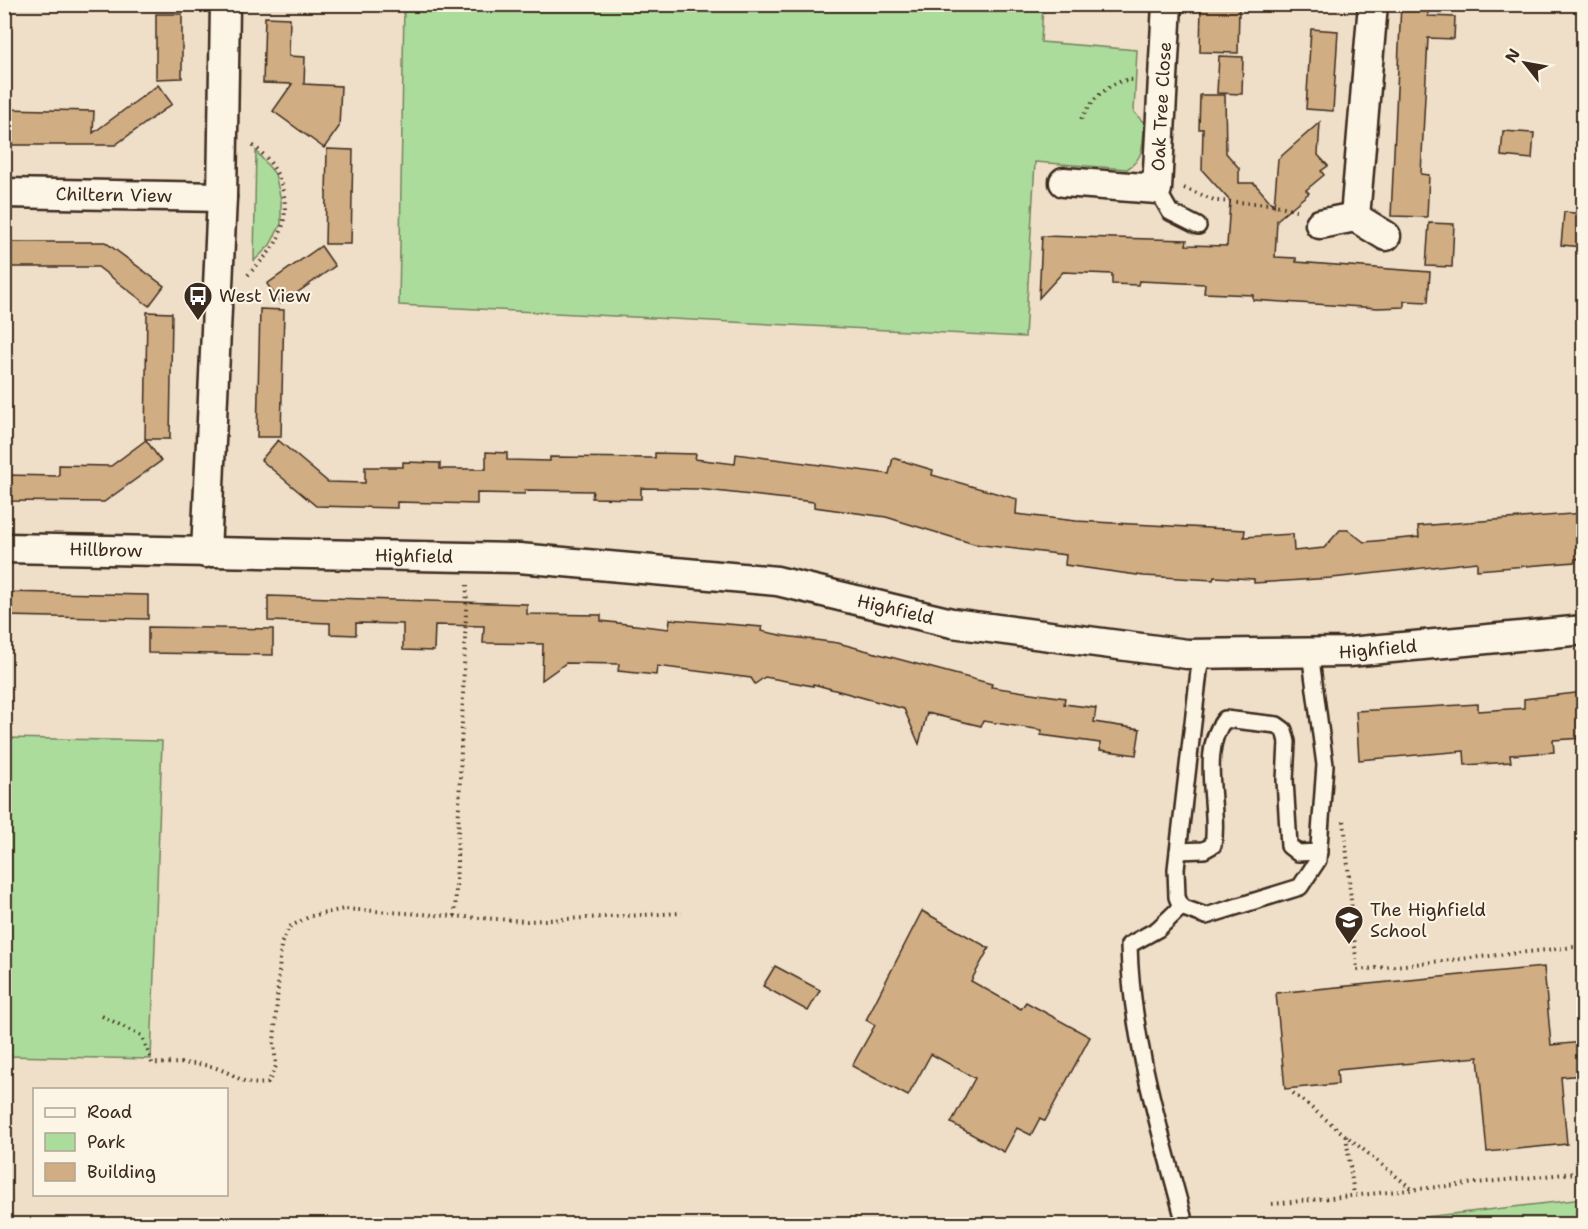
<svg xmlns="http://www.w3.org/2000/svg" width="1588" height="1229" viewBox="0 0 1588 1229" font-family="'Shantell Sans',sans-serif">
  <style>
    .green { fill: #acdc9c; stroke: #74835d; stroke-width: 1.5 }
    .building { fill: #d0ad83; stroke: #3b2a1e; stroke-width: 1.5 }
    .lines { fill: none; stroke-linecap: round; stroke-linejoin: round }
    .service-casing { stroke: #3b2a1e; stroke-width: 20 }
    .minor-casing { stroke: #3b2a1e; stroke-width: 33 }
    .path { stroke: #3b2a1e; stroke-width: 4; stroke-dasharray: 1.5 4.5; stroke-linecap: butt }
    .service { stroke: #fcf5e5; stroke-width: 15 }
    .minor { stroke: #fcf5e5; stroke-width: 28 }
    .labels { text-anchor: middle; stroke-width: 4.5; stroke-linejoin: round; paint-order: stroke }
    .street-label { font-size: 18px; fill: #3b2a1e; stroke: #fcf5e5 }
    .poi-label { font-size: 18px; fill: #3b2a1e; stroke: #fcf5e5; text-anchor: start }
  </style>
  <rect width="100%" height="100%" fill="#efdfc8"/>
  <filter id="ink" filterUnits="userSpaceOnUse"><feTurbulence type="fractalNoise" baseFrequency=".0167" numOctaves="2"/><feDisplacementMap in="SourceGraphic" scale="12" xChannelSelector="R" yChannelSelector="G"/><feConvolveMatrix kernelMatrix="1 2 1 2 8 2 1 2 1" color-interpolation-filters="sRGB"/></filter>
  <g filter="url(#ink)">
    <g class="green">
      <path d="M404,5H1043L1041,42L1137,50L1134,112L1144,123C1143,142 1145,158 1127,169L1035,162L1025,337L399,305Z"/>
      <polygon points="256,151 275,174 281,200 281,224 270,245 254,261"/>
      <polygon points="5,738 162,741 151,1059 5,1056"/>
      <polygon points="1583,1199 1583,1224 1363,1224"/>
    </g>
    <g class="building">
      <polygon points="1212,4 1236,4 1236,8 1239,8 1238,53 1200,52 1201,7 1212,7"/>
      <polygon points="1401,4 1428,4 1428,16 1455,17 1454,39 1428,38 1421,174 1429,175 1427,217 1391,216"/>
      <polygon points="156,14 182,14 182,78 156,79"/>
      <polygon points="265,17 290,18 289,56 305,57 304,84 341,86 339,127 324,148 273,111 292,84 263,83"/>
      <polygon points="1311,29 1338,31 1333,111 1306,109"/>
      <polygon points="1219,56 1243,57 1242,94 1217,93"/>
      <polygon points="158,85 172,104 115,145 4,145 5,109 94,111 93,133"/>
      <polygon points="1200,95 1225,95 1226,153 1239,168 1239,183 1254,183 1274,206 1278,159 1320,122 1318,155 1328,166 1321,171 1324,175 1306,190 1309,193 1277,220 1275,257 1296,258 1296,262 1430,272 1428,302 1404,301 1404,307 1378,308 1253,300 1253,295 1204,293 1205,284 1139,281 1138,285 1112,284 1112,274 1063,272 1039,298 1042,236 1187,240 1186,245 1227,246 1230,201 1202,170 1203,129 1199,129"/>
      <polygon points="1503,131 1534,133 1532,159 1501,156"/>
      <polygon points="327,149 353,150 351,244 325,244"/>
      <polygon points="1564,212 1584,214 1584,247 1561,245"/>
      <polygon points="1429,223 1454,224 1452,267 1426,266"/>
      <polygon points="4,242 105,242 164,286 149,306 98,267 4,267"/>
      <polygon points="321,246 335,266 281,304 267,284"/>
      <polygon points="260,309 284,310 281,437 257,437"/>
      <polygon points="147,312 172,313 170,439 145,439"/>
      <polygon points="146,440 161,461 104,502 4,501 4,475 59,476 59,465 111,466"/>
      <polygon points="278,440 328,482 365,483 365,467 403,467 403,462 440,463 440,469 486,469 486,452 507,453 507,460 550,461 550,457 655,458 655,453 696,454 695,459 735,464 736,454 889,474 893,458 933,470 932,475 1017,499 1016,514 1076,521 1245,530 1244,537 1293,534 1294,551 1324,548 1340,530 1348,530 1364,542 1419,537 1418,526 1584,513 1584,558 1575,559 1575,562 1477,570 1477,562 1332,578 1254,583 1254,579 1214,577 1213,580 1144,576 1065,565 1066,555 974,544 886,517 814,507 814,502 697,489 641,488 641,499 592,498 593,491 525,490 525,494 477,493 477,504 397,502 397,508 316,506 261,460"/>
      <polygon points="4,592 148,595 148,619 4,616"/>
      <polygon points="268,596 527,604 527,614 601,615 601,621 669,629 670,619 762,627 761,631 785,636 838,643 992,684 991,687 1065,698 1064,704 1096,708 1094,722 1140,729 1136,755 1100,750 1100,743 1041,735 1042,730 983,721 981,726 927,713 919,744 904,709 813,684 813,686 765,677 755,684 751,678 657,666 656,675 618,671 619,664 566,663 542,680 543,644 483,643 484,626 435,625 434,651 403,650 403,624 356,623 356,635 330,634 330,623 268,621"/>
      <polygon points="148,627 273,629 273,655 148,653"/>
      <polygon points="1584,692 1584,738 1553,740 1554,752 1510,755 1511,762 1465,765 1464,751 1359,760 1356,711 1478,704 1478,711 1524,708 1524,699"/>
      <polygon points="922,911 989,948 971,981 1021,1009 1026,1002 1090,1037 1045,1121 1040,1118 1031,1135 1017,1128 1004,1152 951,1123 975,1078 931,1054 908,1096 852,1066 875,1025 866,1020"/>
      <polygon points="775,966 820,990 808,1011 763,986"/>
      <polygon points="1544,967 1551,1045 1584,1042 1584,1075 1561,1077 1567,1144 1487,1152 1478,1057 1337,1070 1338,1084 1285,1089 1276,993"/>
    </g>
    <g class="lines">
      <g class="service-casing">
        <g id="service">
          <polyline points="1157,189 1170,212 1198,226"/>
          <polyline points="1201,654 1176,869 1177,897 1181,907 1206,916 1300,887 1318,860 1325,765 1310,652"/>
          <path d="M1178,851L1204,850L1213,845C1220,808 1198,751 1225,719L1277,725L1284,730L1287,742L1285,780L1289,846L1298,853L1319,852"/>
          <path d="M1181,907L1158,929L1129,945C1131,1040 1161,1133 1185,1224"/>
        </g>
      </g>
      <g class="minor-casing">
        <g id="minor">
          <path id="s1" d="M1064,182L1157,189L1167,4"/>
          <path id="s2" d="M4,193L222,197"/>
          <polyline points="1355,217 1373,4"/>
          <polyline points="1320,224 1355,217 1386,236"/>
          <path id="s3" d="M4,548L519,558L777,581L952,623L1187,654L1349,652L1584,630"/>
          <polyline points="206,553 222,197 225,4"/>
        </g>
      </g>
      <g class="path">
        <path d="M1081,119C1094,99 1109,78 1136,80"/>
        <polyline points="1184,188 1217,201 1272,204 1296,210"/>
        <path d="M248,275C256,266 266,257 273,247C296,213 284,167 252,145"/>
        <polyline points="1344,821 1357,970 1584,946"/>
        <polyline points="455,916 467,585"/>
        <path d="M102,1016L142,1036L152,1063C172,1064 201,1061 219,1069C241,1077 242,1086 268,1083L276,1066L274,1043L281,944L289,927L311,916L344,909L527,921L682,913"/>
        <polyline points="1293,1093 1412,1189"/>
        <polyline points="1346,1136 1354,1195"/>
        <polyline points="1272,1204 1584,1172"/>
      </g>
      <use href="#service" class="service"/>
      <use href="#minor" class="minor"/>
    </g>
  </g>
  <defs>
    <g id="bus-pin" transform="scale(1.5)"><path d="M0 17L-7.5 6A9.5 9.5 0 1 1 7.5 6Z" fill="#3b2a1e" stroke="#fcf5e5"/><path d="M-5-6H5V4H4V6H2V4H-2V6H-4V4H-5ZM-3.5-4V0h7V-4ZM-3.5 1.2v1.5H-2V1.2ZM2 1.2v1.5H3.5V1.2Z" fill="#fff"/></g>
    <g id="school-pin" transform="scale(1.5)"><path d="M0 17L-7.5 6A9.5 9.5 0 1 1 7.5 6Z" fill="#3b2a1e" stroke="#fcf5e5"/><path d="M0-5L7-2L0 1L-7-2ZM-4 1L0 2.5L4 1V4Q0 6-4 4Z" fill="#fff"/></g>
  </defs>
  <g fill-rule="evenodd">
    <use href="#bus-pin" x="198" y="296"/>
    <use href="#school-pin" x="1349" y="920"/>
  </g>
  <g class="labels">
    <g class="street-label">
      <text dy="6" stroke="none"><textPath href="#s1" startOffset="176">Oak Tree Close</textPath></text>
      <text dy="6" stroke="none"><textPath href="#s2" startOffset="110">Chiltern View</textPath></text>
      <text dy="6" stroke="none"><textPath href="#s3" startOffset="102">Hillbrow</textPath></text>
      <text dy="6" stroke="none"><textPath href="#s3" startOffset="410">Highfield</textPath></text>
      <text dy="6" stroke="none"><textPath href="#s3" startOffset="896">Highfield</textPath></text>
      <text dy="6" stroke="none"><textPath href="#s3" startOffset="1382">Highfield</textPath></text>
    </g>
    <g class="poi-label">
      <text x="219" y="302">West View</text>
      <text x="1370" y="916">The Highfield<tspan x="1370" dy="21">School</tspan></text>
    </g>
  </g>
  <rect width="1588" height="1229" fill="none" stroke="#fcf5e5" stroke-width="24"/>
  <rect x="12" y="12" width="1564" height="1205" fill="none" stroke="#3b2a1e" stroke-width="2" filter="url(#ink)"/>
  <rect x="33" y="1088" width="195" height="108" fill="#fcf5e5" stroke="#afa495" stroke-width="1.5"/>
  <rect x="45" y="1108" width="30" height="9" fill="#fcf5e5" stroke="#afa495" stroke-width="1.5"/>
  <text x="87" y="1118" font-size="18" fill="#3b2a1e">Road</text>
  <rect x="45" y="1133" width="30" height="18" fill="#acdc9c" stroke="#afa495" stroke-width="1.5"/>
  <text x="87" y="1148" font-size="18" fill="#3b2a1e">Park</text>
  <rect x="45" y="1163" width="30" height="18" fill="#d0ad83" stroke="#afa495" stroke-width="1.5"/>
  <text x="87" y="1178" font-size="18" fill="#3b2a1e">Building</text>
  <g transform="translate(1525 63) rotate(301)" stroke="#fcf5e5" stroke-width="4.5" paint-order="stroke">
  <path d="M0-4.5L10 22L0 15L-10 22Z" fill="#3b2a1e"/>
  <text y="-9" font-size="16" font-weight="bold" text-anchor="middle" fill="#3b2a1e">N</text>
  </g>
</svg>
